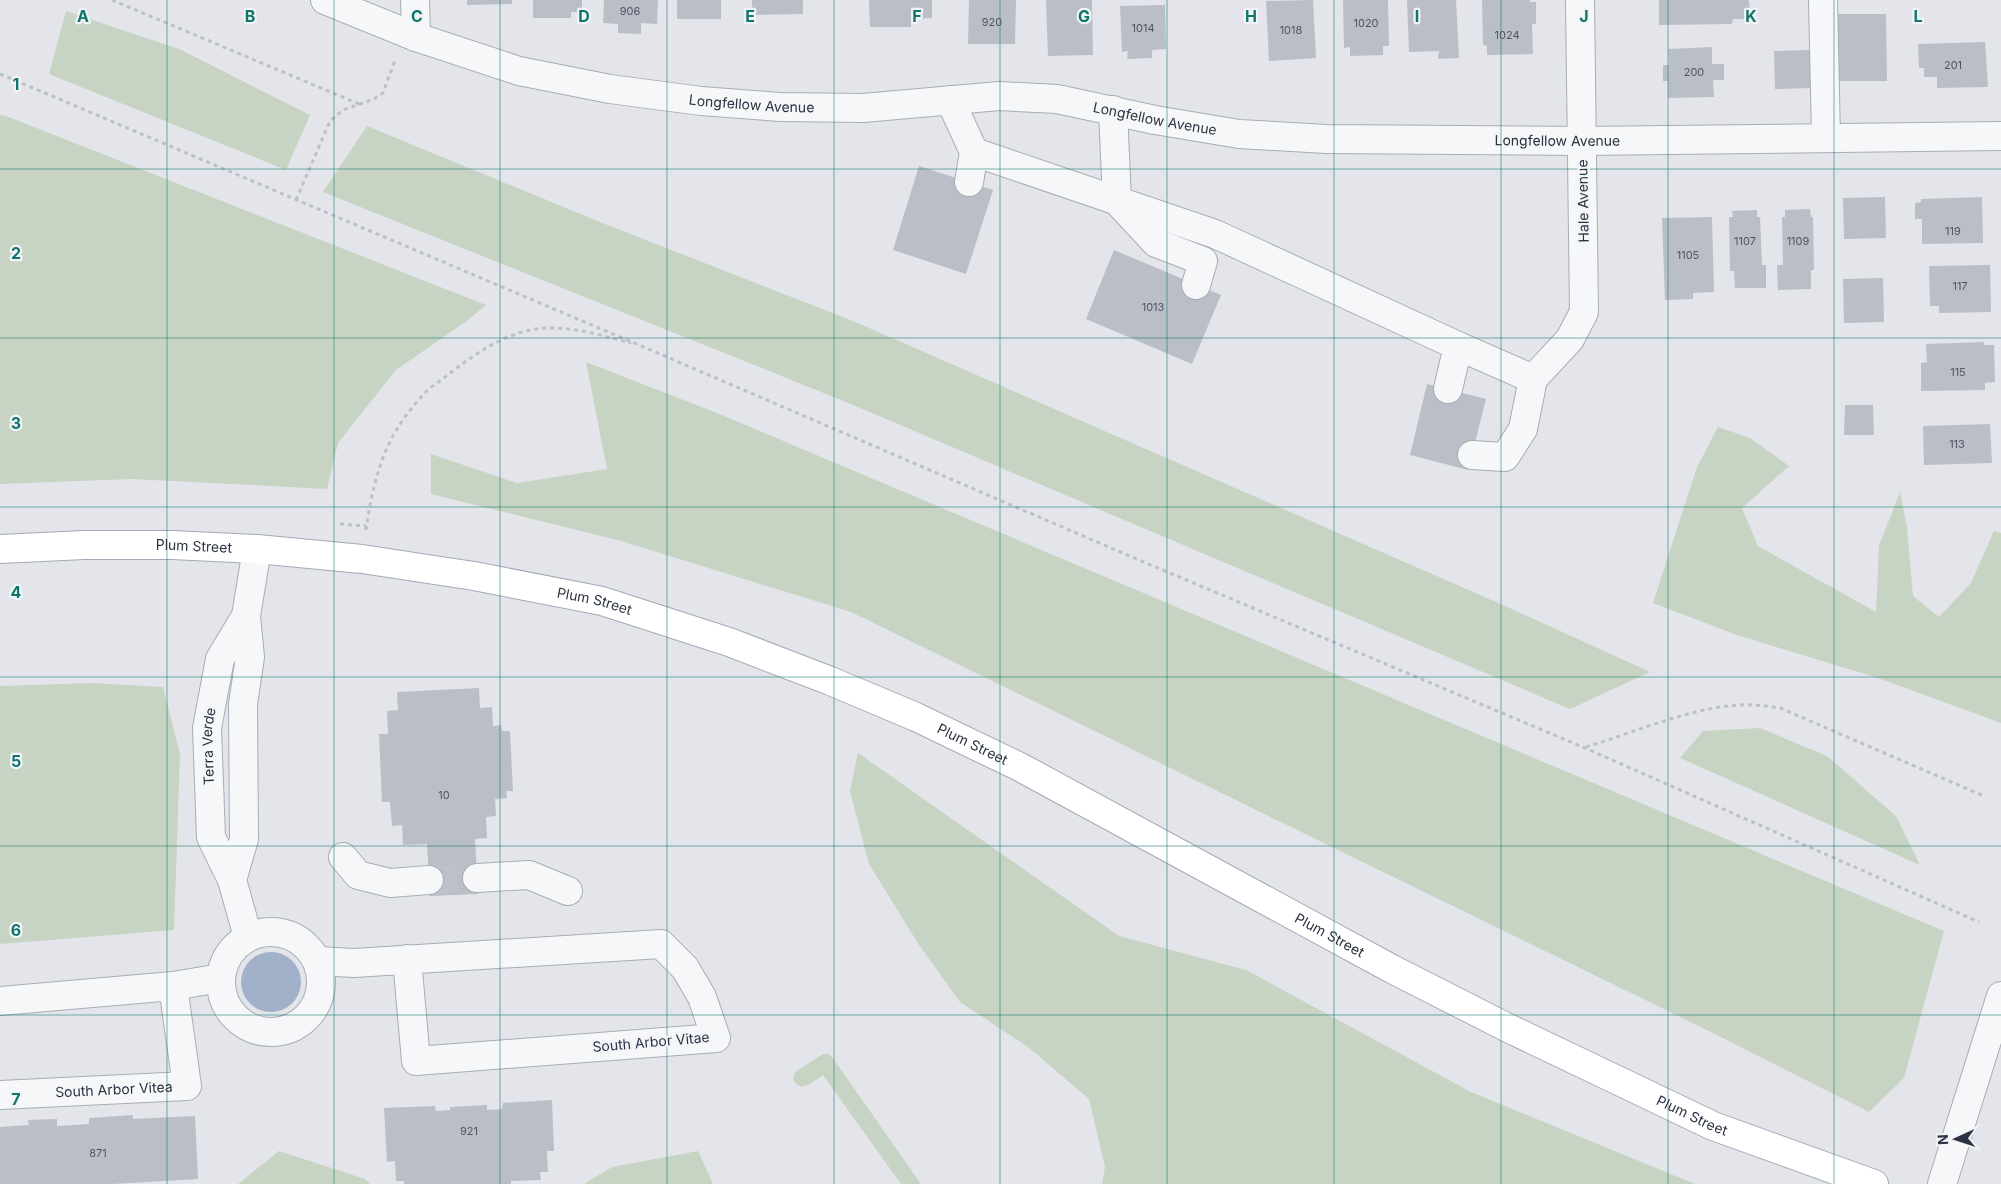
<svg xmlns="http://www.w3.org/2000/svg" width="2001" height="1184" viewBox="0 0 2001 1184" font-family="Inter,sans-serif">
  <style>
    .green { fill: #c7d4c4 }
    .water { fill: #a0b1c9 }
    .building { fill: #babec7 }
    .lines { fill: none; stroke-linecap: round; stroke-linejoin: round }
    .minor-tunnel { stroke: #bec1c9; stroke-width: 28; stroke-dasharray: 28 14; stroke-linecap: butt }
    .minor-casing { stroke: #a8acb5; stroke-width: 30 }
    .major-casing { stroke: #a3a9b6; stroke-width: 30 }
    .path { stroke: #bdc0c6; stroke-width: 3; stroke-dasharray: 4 4; stroke-linecap: butt }
    .minor { stroke: #f6f7f9; stroke-width: 28 }
    .major { stroke: #fff; stroke-width: 28 }
    .grid { fill: none; stroke: #0f766e; stroke-width: 1; stroke-opacity: 0.55 }
    .labels { text-anchor: middle; stroke-width: 4.5; stroke-linejoin: round; paint-order: stroke }
    .number-label { font-size: 11px; fill: #4f5563 }
    .street-label { font-size: 14px; fill: #2b3242; stroke: #f3f4f8 }
    .grid-label { font-size: 16px; text-anchor: middle; font-weight: bold; fill: #0f766e; stroke: #f3f4f8; stroke-width: 4.5; stroke-linejoin: round; paint-order: stroke }
  </style>
  <rect width="100%" height="100%" fill="#e3e5eb"/>
  <g class="green">
    <polygon points="66,11 179,49 310,115 286,170 49,74"/>
    <polygon points="0,115 6,116 486,305 468,320 396,370 338,443 327,489 132,479 0,484"/>
    <polygon points="367,126 600,222 853,321 1503,605 1650,672 1570,709 846,402 323,192"/>
    <polygon points="586,362 717,413 1944,931 1904,1078 1869,1112 1717,1035 851,612 621,541 431,494 431,454 517,483 607,469"/>
    <polygon points="1718,427 1750,438 1789,466 1742,508 1758,546 1876,612 1879,546 1900,492 1907,527 1913,596 1939,617 1971,583 1994,531 2001,533 2001,723 1881,679 1737,635 1653,603 1697,467"/>
    <polygon points="91,683 163,687 180,754 174,930 0,944 0,686"/>
    <polygon points="1760,728 1827,756 1896,816 1920,865 1680,758 1703,731"/>
    <polygon points="858,753 1119,936 1246,970 1471,1092 1695,1184 1102,1184 1105,1167 1089,1099 1028,1047 960,1002 919,945 869,864 850,791"/>
    <path d="M823,1054H828L832,1057L921,1184H901L823,1075C813,1081 802,1094 793,1080L795,1072Z"/>
    <polygon points="279,1151 365,1179 370,1184 238,1184"/>
    <polygon points="698,1151 713,1184 584,1184 612,1167"/>
  </g>
  <circle class="water" cx="271" cy="982" r="30"/>
  <g class="building">
    <polygon points="467,0 512,0 512,4 467,5"/>
    <polygon points="533,0 582,0 582,12 571,12 571,18 533,18"/>
    <polygon points="604,0 658,0 657,24 641,23 641,34 618,33 618,24 603,23"/>
    <rect x="677" y="0" width="44" height="19"/>
    <polygon points="752,0 803,0 803,14 752,15"/>
    <polygon points="869,0 932,0 932,18 911,19 911,27 870,27"/>
    <polygon points="969,0 1016,0 1015,44 968,44"/>
    <polygon points="1046,0 1092,0 1093,55 1048,56"/>
    <polygon points="1313,0 1316,58 1269,61 1266,1"/>
    <polygon points="1343,0 1388,0 1389,46 1383,46 1383,55 1350,56 1350,47 1344,48"/>
    <polygon points="1407,0 1456,0 1459,58 1438,59 1439,51 1409,52"/>
    <polygon points="1482,0 1530,0 1530,2 1536,2 1536,24 1532,24 1533,54 1487,55 1487,46 1483,45"/>
    <polygon points="1659,0 1749,0 1750,19 1733,19 1732,24 1659,25"/>
    <polygon points="1165,5 1166,49 1152,50 1152,58 1127,59 1128,51 1122,52 1120,6"/>
    <polygon points="1835,14 1886,14 1887,81 1836,81"/>
    <polygon points="1985,42 1988,87 1937,88 1937,77 1924,77 1924,68 1919,68 1918,44"/>
    <polygon points="1712,47 1712,64 1724,64 1724,80 1713,80 1714,97 1668,98 1668,81 1663,81 1663,65 1669,65 1668,49"/>
    <polygon points="1810,50 1811,88 1775,89 1774,51"/>
    <polygon points="919,166 993,190 966,274 893,250"/>
    <polygon points="1885,197 1886,238 1844,239 1843,198"/>
    <polygon points="1982,197 1983,243 1922,244 1922,219 1915,219 1915,203 1921,202 1921,199"/>
    <polygon points="1810,209 1811,217 1813,217 1814,270 1811,270 1811,289 1778,290 1777,265 1783,265 1782,217 1785,217 1785,210"/>
    <polygon points="1757,210 1757,217 1760,217 1762,265 1766,265 1766,288 1735,288 1734,271 1730,271 1729,217 1733,217 1732,211"/>
    <polygon points="1712,217 1714,292 1693,293 1693,299 1665,300 1662,218"/>
    <polygon points="1114,250 1221,295 1192,364 1086,319"/>
    <polygon points="1990,265 1991,312 1939,313 1939,306 1930,306 1929,266"/>
    <polygon points="1883,278 1884,322 1844,323 1843,279"/>
    <polygon points="1984,342 1984,345 1994,345 1995,382 1985,383 1985,390 1921,391 1921,363 1927,362 1926,344"/>
    <polygon points="1427,384 1486,399 1468,470 1410,455"/>
    <polygon points="1845,405 1873,405 1874,435 1844,435"/>
    <polygon points="1990,424 1992,463 1924,465 1923,426"/>
    <polygon points="479,688 480,708 492,707 493,726 501,725 502,731 510,731 513,791 506,791 507,798 495,799 496,816 486,817 487,838 475,839 478,894 430,896 427,844 403,845 402,825 392,826 390,802 382,802 379,734 388,734 387,711 398,710 397,692"/>
    <polygon points="552,1100 554,1151 547,1151 548,1172 540,1172 541,1180 511,1181 511,1184 404,1184 404,1181 396,1181 395,1161 387,1162 384,1108 435,1106 436,1111 450,1110 450,1107 487,1105 487,1110 502,1109 503,1103"/>
    <polygon points="133,1115 133,1119 195,1116 198,1179 112,1184 0,1184 0,1127 29,1125 28,1120 57,1119 57,1126 89,1124 89,1118"/>
  </g>
  <g class="lines">
    <polyline class="minor-tunnel" points="429,880 477,878"/>
    <g class="minor-casing">
      <g id="minor">
        <path id="s1" d="M325,0L416,37L519,71L610,89L701,101L780,107L863,108L999,96L1057,99L1155,120L1239,134L1326,139L1582,141L2001,136"/>
        <polyline points="415,0 416,37"/>
        <polyline points="1823,0 1826,138"/>
        <polyline points="950,100 974,152 1215,234 1458,346"/>
        <polyline points="1113,110 1117,201 1156,243 1203,261 1196,285"/>
        <polyline points="969,182 974,152"/>
        <polyline points="1448,389 1458,346 1533,379"/>
        <polyline points="1472,455 1505,457 1523,429 1533,379 1570,339 1584,312 1580,0"/>
        <polyline points="343,857 358,875 390,883 429,880"/>
        <polyline points="477,878 529,875 568,891"/>
        <polyline points="232,880 244,839 243,704 250,657 246,616"/>
        <circle cx="271" cy="982" r="50"/>
        <path id="s2" d="M248,937L232,880L211,837L207,728L220,659L246,616L257,549"/>
        <polyline points="318,961 354,963 661,944 685,968 702,997 716,1038 416,1061 407,959"/>
        <polyline points="0,1001 173,986 221,978"/>
        <path id="s3" d="M0,1095L187,1086L173,986"/>
        <polyline points="1942,1184 2001,996"/>
      </g>
    </g>
    <g class="major-casing">
      <g id="major">
        <path id="s4" d="M0,549L84,545H172L257,549L362,559L474,576L602,601L729,642L828,680L916,717L1020,767L1392,969L1508,1028L1617,1080L1713,1126L1874,1184"/>
      </g>
    </g>
    <g class="path">
      <polyline points="112,0 359,104"/>
      <polyline points="0,74 646,348 1139,560 1585,748 1979,922"/>
      <polyline points="296,200 330,121 343,110 374,99 383,93 395,60"/>
      <polyline points="340,524 366,526"/>
      <path d="M366,530C371,495 379,456 399,426C405,416 414,405 422,396C428,388 438,383 445,377C475,354 507,330 546,328C575,327 604,336 631,343"/>
      <path d="M1586,747C1632,733 1690,708 1738,705C1752,704 1766,706 1780,708L1984,796"/>
    </g>
    <use href="#minor" class="minor"/>
    <use href="#major" class="major"/>
  </g>
  <path class="grid" d="M167,0V1184M334,0V1184M500,0V1184M667,0V1184M834,0V1184M1000,0V1184M1167,0V1184M1334,0V1184M1501,0V1184M1668,0V1184M1834,0V1184M0,169H2001M0,338H2001M0,507H2001M0,677H2001M0,846H2001M0,1015H2001"/>
  <g class="labels">
    <g class="number-label">
      <text x="630" y="15">906</text>
      <text x="992" y="26">920</text>
      <text x="1366" y="27">1020</text>
      <text x="1143" y="32">1014</text>
      <text x="1291" y="34">1018</text>
      <text x="1507" y="39">1024</text>
      <text x="1953" y="69">201</text>
      <text x="1694" y="76">200</text>
      <text x="1953" y="235">119</text>
      <text x="1745" y="245">1107</text>
      <text x="1798" y="245">1109</text>
      <text x="1688" y="259">1105</text>
      <text x="1960" y="290">117</text>
      <text x="1153" y="311">1013</text>
      <text x="1958" y="376">115</text>
      <text x="1957" y="448">113</text>
      <text x="444" y="799">10</text>
      <text x="469" y="1135">921</text>
      <text x="98" y="1157">871</text>
    </g>
    <g class="street-label">
      <text dy="5" stroke="none"><textPath href="#s1" startOffset="442">Longfellow Avenue</textPath></text>
      <text dy="5" stroke="none"><textPath href="#s1" startOffset="848">Longfellow Avenue</textPath></text>
      <text dy="5" stroke="none"><textPath href="#s1" startOffset="1252">Longfellow Avenue</textPath></text>
      <text transform="translate(1583 201) rotate(-91)" y="5">Hale Avenue</text>
      <text dy="5" stroke="none"><textPath href="#s4" startOffset="194">Plum Street</textPath></text>
      <text dy="5" stroke="none"><textPath href="#s4" startOffset="599">Plum Street</textPath></text>
      <text dy="5" stroke="none"><textPath href="#s4" startOffset="1004">Plum Street</textPath></text>
      <text dy="5" stroke="none"><textPath href="#s2" startOffset="198">Terra Verde</textPath></text>
      <text dy="5" stroke="none"><textPath href="#s4" startOffset="1409">Plum Street</textPath></text>
      <text transform="translate(651 1042) rotate(-5)" y="5">South Arbor Vitae</text>
      <text dy="5" stroke="none"><textPath href="#s3" startOffset="114">South Arbor Vitea</textPath></text>
      <text dy="5" stroke="none"><textPath href="#s4" startOffset="1814">Plum Street</textPath></text>
    </g>
  </g>
  <g class="grid-label">
    <text x="83" y="22">A</text>
    <text x="250" y="22">B</text>
    <text x="417" y="22">C</text>
    <text x="584" y="22">D</text>
    <text x="750" y="22">E</text>
    <text x="917" y="22">F</text>
    <text x="1084" y="22">G</text>
    <text x="1251" y="22">H</text>
    <text x="1417" y="22">I</text>
    <text x="1584" y="22">J</text>
    <text x="1751" y="22">K</text>
    <text x="1918" y="22">L</text>
    <text x="16" y="90">1</text>
    <text x="16" y="259">2</text>
    <text x="16" y="429">3</text>
    <text x="16" y="598">4</text>
    <text x="16" y="767">5</text>
    <text x="16" y="936">6</text>
    <text x="16" y="1105">7</text>
  </g>
  <g transform="translate(1956 1139) rotate(267)" stroke="#f3f4f8" stroke-width="4" paint-order="stroke">
  <path d="M0-4L9 19L0 12L-9 19Z" fill="#2b3242"/>
  <text y="-8" font-size="14" font-weight="bold" text-anchor="middle" fill="#2b3242">N</text>
  </g>
</svg>
